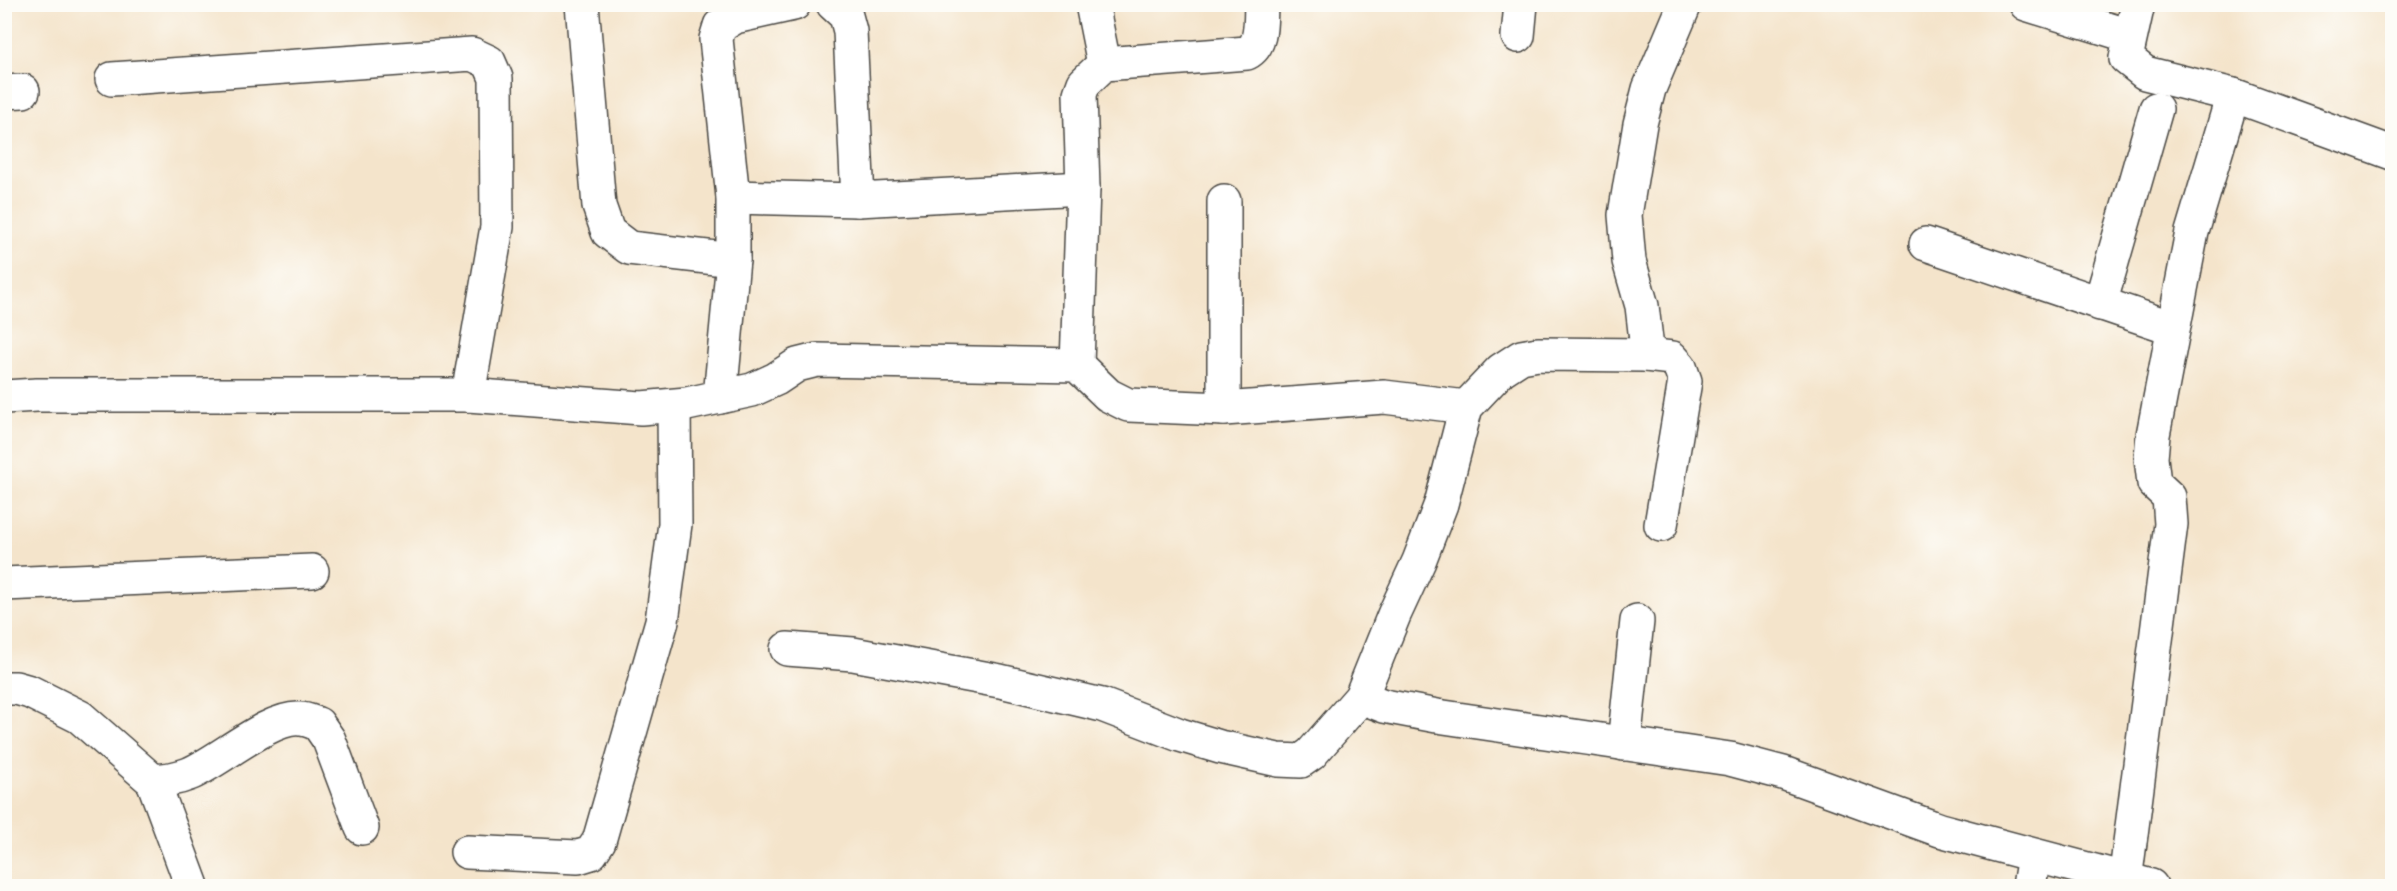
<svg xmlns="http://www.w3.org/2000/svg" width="2397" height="891" viewBox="0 0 2397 891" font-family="Vollkorn,serif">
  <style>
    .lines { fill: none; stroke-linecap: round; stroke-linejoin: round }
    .minor-casing { stroke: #494743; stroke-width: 36 }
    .minor { stroke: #fff; stroke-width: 33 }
  </style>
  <rect width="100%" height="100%" fill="#fdfcf7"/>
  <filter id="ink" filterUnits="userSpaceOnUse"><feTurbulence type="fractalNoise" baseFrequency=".0167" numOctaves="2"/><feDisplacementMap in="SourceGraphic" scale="12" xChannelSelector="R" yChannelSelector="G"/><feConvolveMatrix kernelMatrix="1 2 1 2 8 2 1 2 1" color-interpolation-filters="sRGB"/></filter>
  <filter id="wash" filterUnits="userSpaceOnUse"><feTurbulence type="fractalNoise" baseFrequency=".008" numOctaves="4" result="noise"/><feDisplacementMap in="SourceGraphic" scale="24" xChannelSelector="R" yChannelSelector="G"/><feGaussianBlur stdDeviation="1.35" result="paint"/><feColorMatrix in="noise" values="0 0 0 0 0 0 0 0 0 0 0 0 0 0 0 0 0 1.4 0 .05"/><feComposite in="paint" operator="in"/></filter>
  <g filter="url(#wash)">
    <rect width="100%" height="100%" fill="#f4e4cb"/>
  </g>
  <g filter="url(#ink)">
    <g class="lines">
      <g class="minor-casing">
        <g id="minor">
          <polyline points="582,4 599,206 608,232 629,248 733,260"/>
          <polyline points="833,4 846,16 850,31 858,200"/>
          <polyline points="1092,4 1104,64"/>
          <polyline points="2026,4 2130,36"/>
          <polyline points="2138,4 2126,58 2145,73 2233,95 2392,153"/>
          <polyline points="1518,36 1521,4"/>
          <polyline points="112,79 472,54 489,62 496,78 497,227 468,395"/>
          <polyline points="4,92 23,91"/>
          <polyline points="733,197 858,200 1083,188"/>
          <polyline points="1224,201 1224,409"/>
          <polyline points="1926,244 2173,328"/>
          <polyline points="2100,304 2156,109"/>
          <polyline points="1646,355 1646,340 1642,306 1629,261 1625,215 1640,124 1649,89 1685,4"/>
          <path d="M1077,365L1083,188L1080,94L1084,83L1104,64L1247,53C1263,45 1260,21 1261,4"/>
          <polyline points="4,397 37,395 468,395 641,408 687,404 752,390 776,379 797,365 817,360 1077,365 1108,395 1128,405 1224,409 1384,397 1466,407"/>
          <polyline points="720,397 733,260 733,197 716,39 720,26 735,17 794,4"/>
          <polyline points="4,584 312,571"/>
          <polyline points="787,649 853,654 1000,681 1102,705 1180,735 1220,747 1278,760 1301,761 1311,754 1361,697 1394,615 1419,561 1441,504 1466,407 1501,370 1521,357 1538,354 1646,355 1672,358 1680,367 1685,381 1661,525"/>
          <polyline points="4,688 16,688 30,692 80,717 153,781 192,886"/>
          <polyline points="1361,697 1384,706 1437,716 1730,759 1783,773 1940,830 2151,886"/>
          <polyline points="1624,744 1637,621"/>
          <path d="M153,781C165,780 177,779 189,774C217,763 270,716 300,719C306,719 312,722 318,724L329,740L362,828"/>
          <polyline points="467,852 578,857 591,853 599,841 662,621 675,524 674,406"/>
          <polyline points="2125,881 2171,524 2169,497 2154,483 2151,458 2153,435 2192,232 2233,95"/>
          <polyline points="2029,886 2034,856"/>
        </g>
      </g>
      <use href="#minor" class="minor"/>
    </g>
  </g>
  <rect width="2397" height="891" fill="none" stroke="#fdfcf7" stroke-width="24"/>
</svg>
